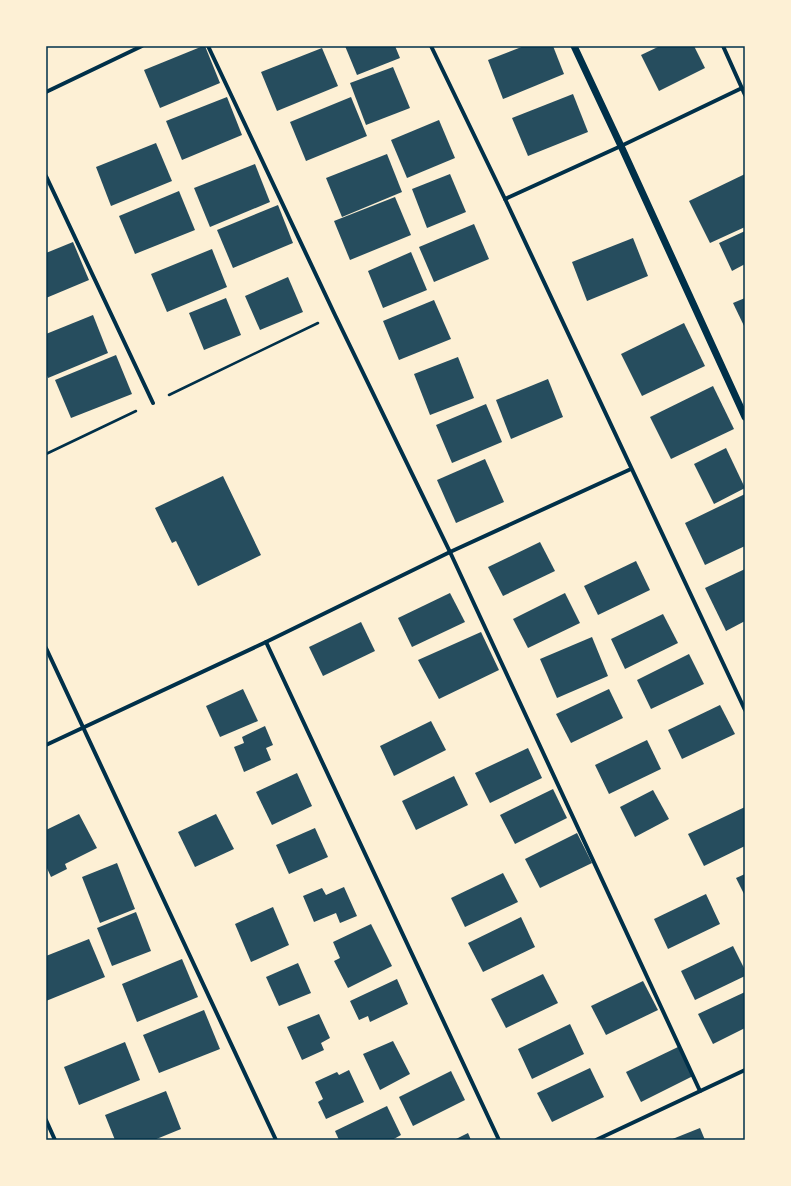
<svg xmlns="http://www.w3.org/2000/svg" width="791" height="1186" viewBox="0 0 791 1186" font-family="'Public Sans',sans-serif">
  <style>
    .building { fill: #264d5e }
    .lines { fill: none; stroke-linecap: round; stroke-linejoin: round }
    .path { stroke: #003049; stroke-width: 2.5 }
    .minor { stroke: #003049; stroke-width: 4 }
    .tertiary { stroke: #003049; stroke-width: 7 }
    .neatline { fill: none; stroke: #003049; stroke-width: 1.5 }
  </style>
  <rect width="100%" height="100%" fill="#fdf0d5"/>
  <g class="building">
    <polygon points="203,46 205,46 220,83 160,108 144,70"/>
    <polygon points="345,46 395,46 400,58 357,75"/>
    <polygon points="524,46 553,46 564,74 503,99 488,60"/>
    <polygon points="660,46 694,46 705,68 659,91 641,55"/>
    <polygon points="322,48 338,86 277,111 261,72"/>
    <polygon points="393,67 410,108 366,125 350,83"/>
    <polygon points="573,94 588,132 528,156 512,118"/>
    <polygon points="227,97 242,135 182,160 166,121"/>
    <polygon points="351,97 367,136 306,161 290,122"/>
    <polygon points="439,120 455,158 407,178 391,140"/>
    <polygon points="156,143 172,181 111,206 96,167"/>
    <polygon points="387,154 402,192 342,217 326,178"/>
    <polygon points="255,164 270,202 210,227 194,188"/>
    <polygon points="450,174 466,212 427,228 412,189"/>
    <polygon points="745,174 745,227 710,243 689,201"/>
    <polygon points="179,191 195,230 135,254 119,216"/>
    <polygon points="395,197 411,235 350,260 334,221"/>
    <polygon points="278,205 293,243 233,268 217,230"/>
    <polygon points="474,224 489,259 434,282 419,247"/>
    <polygon points="745,231 745,264 732,271 719,243"/>
    <polygon points="633,238 648,276 587,301 572,262"/>
    <polygon points="73,242 89,280 46,298 46,253"/>
    <polygon points="212,249 227,287 167,312 151,274"/>
    <polygon points="411,252 427,290 383,308 368,271"/>
    <polygon points="288,277 303,312 260,330 245,296"/>
    <polygon points="226,298 241,335 204,350 189,313"/>
    <polygon points="745,298 745,328 733,303"/>
    <polygon points="434,300 451,339 399,360 383,321"/>
    <polygon points="93,315 108,353 48,378 46,373 46,334"/>
    <polygon points="684,323 705,366 642,396 621,354"/>
    <polygon points="116,355 132,394 71,418 55,380"/>
    <polygon points="458,357 474,398 430,415 414,374"/>
    <polygon points="548,379 563,417 511,439 496,400"/>
    <polygon points="713,386 734,429 671,459 650,417"/>
    <polygon points="486,404 502,442 452,463 436,425"/>
    <polygon points="726,448 745,488 714,504 694,464"/>
    <polygon points="485,459 504,502 456,523 437,480"/>
    <polygon points="223,476 261,555 198,586 176,541 172,543 155,508"/>
    <polygon points="745,494 745,546 705,565 685,523"/>
    <polygon points="540,542 555,571 503,596 488,567"/>
    <polygon points="636,561 650,590 598,615 584,586"/>
    <polygon points="745,569 745,621 726,631 705,588"/>
    <polygon points="450,593 465,622 412,647 398,618"/>
    <polygon points="565,593 580,623 528,648 513,619"/>
    <polygon points="663,614 678,643 625,669 611,639"/>
    <polygon points="361,622 375,651 323,676 309,647"/>
    <polygon points="481,632 499,670 439,699 418,660"/>
    <polygon points="592,637 608,676 557,698 540,659"/>
    <polygon points="689,654 704,684 651,709 637,680"/>
    <polygon points="243,689 258,721 220,737 206,706"/>
    <polygon points="609,689 623,718 571,743 556,714"/>
    <polygon points="720,705 735,734 682,759 668,730"/>
    <polygon points="431,721 446,750 394,776 380,746"/>
    <polygon points="265,726 273,745 266,748 271,760 244,772 234,747 244,743 242,737"/>
    <polygon points="647,740 661,769 609,794 595,765"/>
    <polygon points="528,748 542,778 490,803 475,773"/>
    <polygon points="297,773 312,806 272,825 256,792"/>
    <polygon points="454,776 468,805 416,830 402,801"/>
    <polygon points="553,789 567,818 515,844 500,815"/>
    <polygon points="653,790 669,819 635,837 620,807"/>
    <polygon points="745,807 745,846 704,866 688,834"/>
    <polygon points="79,814 97,848 65,864 67,869 51,877 46,866 46,830"/>
    <polygon points="216,814 234,849 195,867 178,832"/>
    <polygon points="315,828 328,857 289,874 276,845"/>
    <polygon points="577,833 592,863 540,888 525,859"/>
    <polygon points="117,863 135,909 100,923 82,877"/>
    <polygon points="503,873 518,902 465,927 451,898"/>
    <polygon points="745,874 745,896 736,878"/>
    <polygon points="344,887 357,916 340,923 336,913 314,922 303,896 322,888 326,895"/>
    <polygon points="706,894 720,924 668,949 654,919"/>
    <polygon points="273,907 289,945 251,962 235,924"/>
    <polygon points="136,912 151,951 112,966 97,928"/>
    <polygon points="521,917 535,947 483,972 468,943"/>
    <polygon points="371,924 392,966 348,988 334,961 340,958 333,942"/>
    <polygon points="89,939 105,977 46,1001 46,956"/>
    <polygon points="733,946 745,970 745,976 695,1000 681,971"/>
    <polygon points="182,959 198,997 137,1022 122,984"/>
    <polygon points="298,963 311,993 279,1006 266,977"/>
    <polygon points="543,974 558,1003 506,1028 491,999"/>
    <polygon points="397,979 408,1004 370,1022 368,1016 359,1020 350,1001"/>
    <polygon points="643,981 658,1010 606,1035 591,1006"/>
    <polygon points="745,992 745,1028 713,1044 698,1014"/>
    <polygon points="204,1010 220,1049 159,1073 143,1035"/>
    <polygon points="319,1014 330,1038 321,1043 324,1050 302,1060 287,1027"/>
    <polygon points="570,1024 584,1054 532,1079 518,1049"/>
    <polygon points="393,1041 410,1074 380,1090 363,1054"/>
    <polygon points="125,1042 140,1080 79,1105 64,1067"/>
    <polygon points="678,1047 693,1076 641,1102 626,1072"/>
    <polygon points="590,1068 604,1097 552,1122 537,1093"/>
    <polygon points="349,1070 364,1102 326,1119 318,1102 323,1099 315,1082 337,1072 339,1075"/>
    <polygon points="451,1071 465,1100 413,1126 399,1097"/>
    <polygon points="166,1091 181,1129 154,1140 115,1140 105,1115"/>
    <polygon points="387,1106 401,1135 392,1140 339,1140 335,1131"/>
    <polygon points="700,1128 705,1140 670,1140"/>
    <polygon points="468,1133 471,1140 454,1140"/>
  </g>
  <g class="lines">
    <g class="path">
      <polyline points="169,395 318,323"/>
      <polyline points="46,454 136,411"/>
    </g>
    <g class="minor">
      <polyline points="208,46 335,315 450,552 700,1091"/>
      <polyline points="431,46 505,199 745,710"/>
      <polyline points="723,46 745,95"/>
      <polyline points="46,92 142,46"/>
      <polyline points="46,176 153,403"/>
      <polyline points="505,199 621,146 742,88"/>
      <polyline points="266,642 499,1140"/>
      <polyline points="46,648 276,1140"/>
      <polyline points="46,745 266,642 450,552 631,469"/>
      <polyline points="46,1120 55,1140"/>
      <polyline points="596,1140 745,1070"/>
    </g>
    <polyline class="tertiary" points="574,46 621,146 745,417"/>
  </g>
  <rect width="791" height="1186" fill="none" stroke="#fdf0d5" stroke-width="94"/>
  <rect x="47" y="47" width="697" height="1092" class="neatline"/>
</svg>
